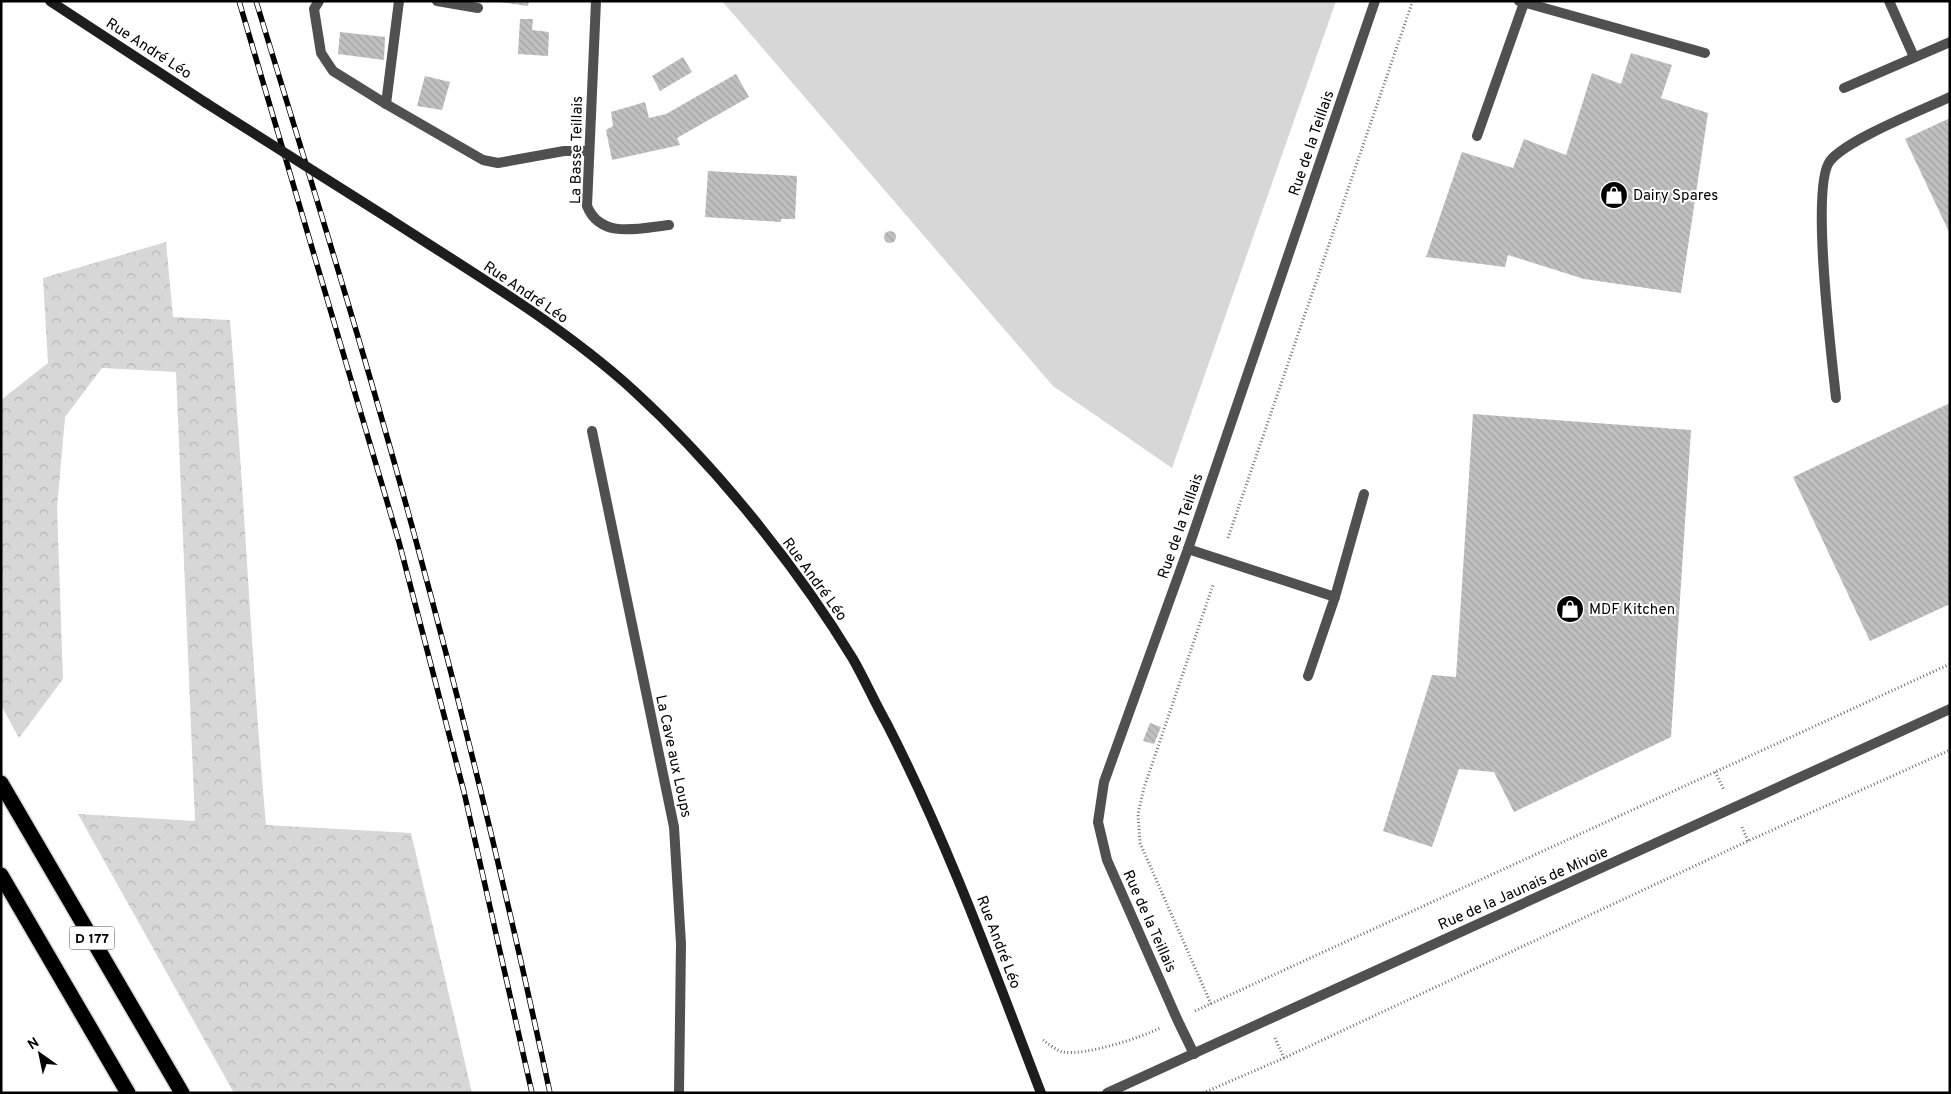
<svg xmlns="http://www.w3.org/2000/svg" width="1951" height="1094" viewBox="0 0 1951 1094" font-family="Overpass,sans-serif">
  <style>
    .green { fill: #d7d7d7 }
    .forest { fill: url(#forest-crowns) }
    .building { fill: url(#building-back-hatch) }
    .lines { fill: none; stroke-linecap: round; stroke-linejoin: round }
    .highway-casing { stroke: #dbdbdb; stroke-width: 18 }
    .path { stroke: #727272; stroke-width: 3; stroke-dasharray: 1 2.5; stroke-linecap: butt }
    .lane { stroke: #505050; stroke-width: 10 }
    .street { stroke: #505050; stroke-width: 10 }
    .secondary { stroke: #1d1d1d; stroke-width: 10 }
    .highway { stroke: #000; stroke-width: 15 }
    .rail-casing { stroke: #000; stroke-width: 5.5 }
    .rail { stroke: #fff; stroke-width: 4; stroke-dasharray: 11; stroke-linecap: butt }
    .secondary-bridge { stroke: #1d1d1d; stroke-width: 10 }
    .labels { text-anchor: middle; stroke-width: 4; stroke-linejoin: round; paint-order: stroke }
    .shield { fill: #fff; stroke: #4c4c4c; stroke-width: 1 }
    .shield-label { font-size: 14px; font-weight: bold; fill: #000 }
    .street-label { font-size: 15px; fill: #000; stroke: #fff }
    .poi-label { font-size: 15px; fill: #000; stroke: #fff; text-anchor: start }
  </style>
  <defs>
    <pattern id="forest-crowns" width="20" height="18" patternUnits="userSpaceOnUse" patternTransform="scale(1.25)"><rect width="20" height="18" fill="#d7d7d7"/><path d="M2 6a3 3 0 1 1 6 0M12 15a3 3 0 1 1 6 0" fill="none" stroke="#b7b7b7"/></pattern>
    <pattern id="building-back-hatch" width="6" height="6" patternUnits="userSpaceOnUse" patternTransform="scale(1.25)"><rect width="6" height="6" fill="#c0c0c0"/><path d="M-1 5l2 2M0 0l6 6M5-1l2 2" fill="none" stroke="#a3a3a3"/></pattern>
  </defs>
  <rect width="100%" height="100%" fill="#fff"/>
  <polygon class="green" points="722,1 1336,1 1172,468 1053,386"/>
  <path class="forest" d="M166,242L173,317L230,320C244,488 251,657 266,825L411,833L472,1093H234L78,814L195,821L176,372L102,368L65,417L57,508L63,679L19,738L1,705V400L48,363L43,278Z"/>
  <g class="building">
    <polygon points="493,1 529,1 528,6"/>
    <polygon points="520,19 533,19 532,30 549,32 548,56 518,54"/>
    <polygon points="340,32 385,37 384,60 338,54"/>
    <polygon points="1631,53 1672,65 1661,98 1708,113 1681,293 1584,279 1508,255 1505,267 1426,257 1462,152 1513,168 1524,139 1566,155 1592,73 1621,84"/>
    <polygon points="683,57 692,72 660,91 652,76"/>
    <polygon points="736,74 749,97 677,138 680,145 612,160 606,130 613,126 611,112 645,102 649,118 666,114"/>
    <polygon points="425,76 450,82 442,110 417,106"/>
    <polygon points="1950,118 1950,234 1905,139"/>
    <polygon points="708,171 797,176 795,219 781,219 781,222 705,217"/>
    <circle cx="890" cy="237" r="6"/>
    <polygon points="1950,403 1950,604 1870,641 1793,477"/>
    <polygon points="1473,414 1691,430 1671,737 1514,812 1494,772 1459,769 1432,847 1383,831 1432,675 1456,677"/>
    <polygon points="1150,723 1161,727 1154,744 1143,741"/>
  </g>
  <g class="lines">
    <g class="highway-casing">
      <g id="highway">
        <polyline points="1,783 182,1093"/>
        <polyline points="1,875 128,1093"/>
      </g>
    </g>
    <g class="path">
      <polyline points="1228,538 1412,3"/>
      <polyline points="1715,772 1724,790"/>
      <polyline points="1742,827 1748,841"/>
      <polyline points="1211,1004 1140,843 1138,814 1144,788 1213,585"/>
      <polyline points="1195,1011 1950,664"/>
      <polyline points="1275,1038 1284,1058"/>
      <path d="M1043,1040C1049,1044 1057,1051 1063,1052C1085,1056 1140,1038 1160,1028"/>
      <polyline points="1203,1093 1284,1058 1748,841 1950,750"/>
    </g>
    <g class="lane">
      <polyline points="319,1 314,9 321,53 333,71 386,104"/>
      <polyline points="399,1 386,104 483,160 498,163 564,151 589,151"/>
      <polyline points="437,1 478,8"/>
      <polyline points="1519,1 1705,53"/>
      <polyline points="1889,1 1914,57"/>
      <polyline points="1844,88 1950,42"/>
      <polyline points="1477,136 1524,3"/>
      <path d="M1836,398C1832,359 1810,186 1830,161C1846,140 1922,110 1950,97"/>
      <polyline points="1188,549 1335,597"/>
      <polyline points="1308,676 1335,597 1364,494"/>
    </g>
    <g class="street">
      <path d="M596,1L587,206C601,240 640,228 669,225"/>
      <polyline points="592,431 674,827 681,944 679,1093"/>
      <polyline points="1194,1054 1177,1019 1107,860 1098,822 1104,782 1188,549 1375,1"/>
      <polyline points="1107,1093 1950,709"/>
    </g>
    <g class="secondary">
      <polyline points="50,1 206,103"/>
      <path d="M388,218C471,272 559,323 633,390C714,464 796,565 853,659C865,680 875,703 887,724C948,843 993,968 1041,1093"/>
    </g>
    <use href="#highway" class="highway"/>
    <g class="rail-casing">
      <g id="rail">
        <polyline points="239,1 399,542 464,792 532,1093"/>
        <path d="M256,1C311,181 367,360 416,541C466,723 510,907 550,1093"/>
      </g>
    </g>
    <use href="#rail" class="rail"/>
    <polyline class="secondary-bridge" points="206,103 388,218"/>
  </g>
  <defs>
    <g id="shop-disc" transform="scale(1.4375)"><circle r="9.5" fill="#000" stroke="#fff"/><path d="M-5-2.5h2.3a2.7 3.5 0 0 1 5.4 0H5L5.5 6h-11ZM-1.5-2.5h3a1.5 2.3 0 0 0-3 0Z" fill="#fff"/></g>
  </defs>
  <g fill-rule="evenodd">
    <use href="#shop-disc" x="1614" y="195"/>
    <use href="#shop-disc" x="1570" y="609"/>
  </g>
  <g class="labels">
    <rect class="shield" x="69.5" y="926.5" width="45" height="23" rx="4"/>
    <g class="shield-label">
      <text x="92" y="943">D 177</text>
    </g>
    <g class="street-label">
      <text transform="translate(149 48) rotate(33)" y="5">Rue André Léo</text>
      <text transform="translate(1311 143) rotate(-71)" y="5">Rue de la Teillais</text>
      <text transform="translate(576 150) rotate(-89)" y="5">La Basse Teillais</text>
      <text transform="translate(526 292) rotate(34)" y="5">Rue André Léo</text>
      <text transform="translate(1180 526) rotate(-71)" y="5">Rue de la Teillais</text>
      <text transform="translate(815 579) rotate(54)" y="5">Rue André Léo</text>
      <text transform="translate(674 756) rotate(78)" y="5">La Cave aux Loups</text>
      <text transform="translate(1523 888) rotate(-24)" y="5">Rue de la Jaunais de Mivoie</text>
      <text transform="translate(1150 921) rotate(66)" y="5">Rue de la Teillais</text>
      <text transform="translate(999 942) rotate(69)" y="5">Rue André Léo</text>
    </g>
    <g class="poi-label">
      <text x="1633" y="200">Dairy Spares</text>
      <text x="1589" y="614">MDF Kitchen</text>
    </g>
  </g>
  <rect width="1951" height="1094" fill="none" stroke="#000000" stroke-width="5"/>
  <g transform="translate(40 1054) rotate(327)" stroke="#ffffff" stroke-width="4" paint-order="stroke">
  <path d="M0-4L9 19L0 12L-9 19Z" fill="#000000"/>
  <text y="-8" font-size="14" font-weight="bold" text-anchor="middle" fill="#000000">N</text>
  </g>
</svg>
